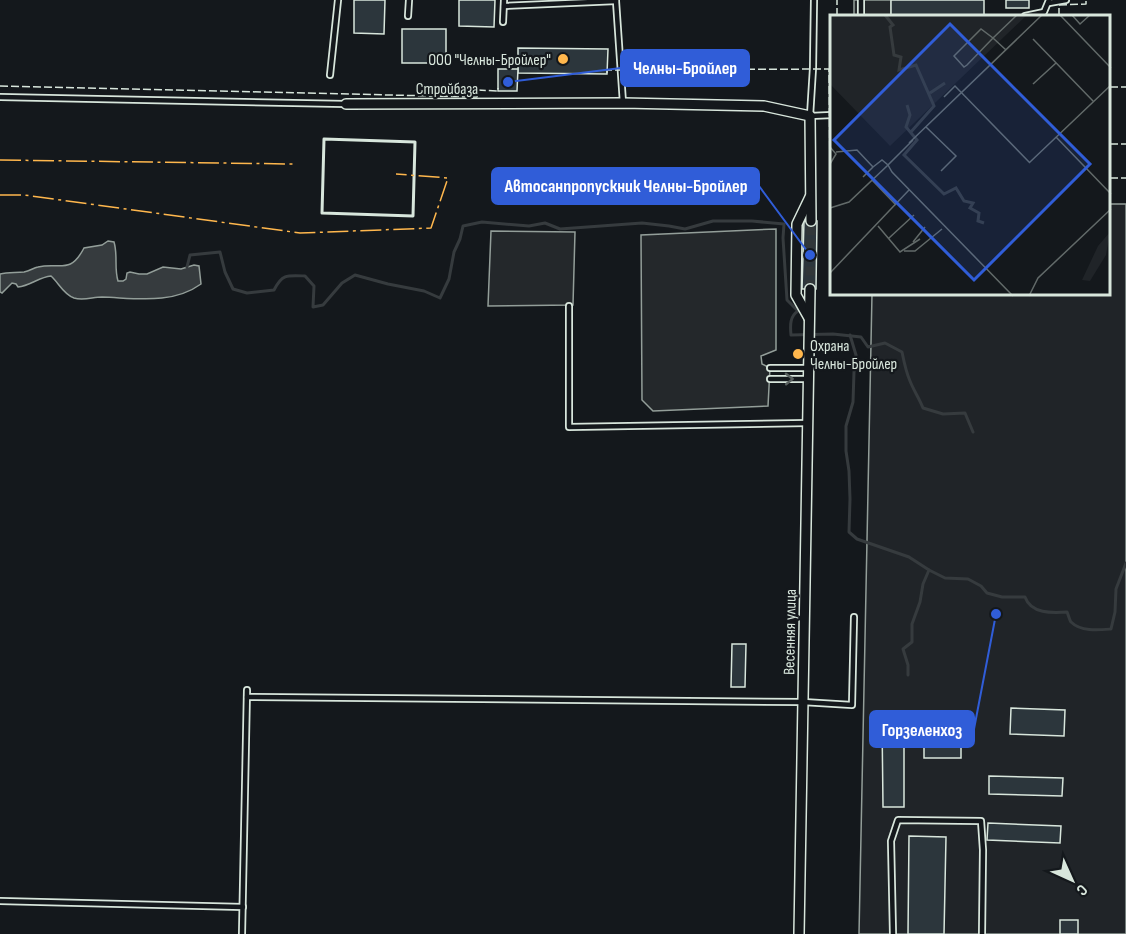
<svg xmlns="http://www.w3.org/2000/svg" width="1126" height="934" viewBox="0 0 1126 934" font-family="'Sofia Sans Condensed',sans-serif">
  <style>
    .green { fill: #202428; stroke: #939e99; stroke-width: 1.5 }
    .parking { fill: #24282b; stroke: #939e99; stroke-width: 1.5 }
    .water { fill: #363b3e; stroke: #939e99; stroke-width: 1.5 }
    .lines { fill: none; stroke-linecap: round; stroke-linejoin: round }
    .stream { stroke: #363b3e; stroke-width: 3 }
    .building { fill: #2c363c; stroke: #d8e6dc; stroke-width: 1.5 }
    .minor-tunnel { stroke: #313739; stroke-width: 9; stroke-dasharray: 9 4.5; stroke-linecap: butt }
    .service-casing { stroke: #d8e6dc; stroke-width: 8 }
    .minor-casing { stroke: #d8e6dc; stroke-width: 12 }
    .service { stroke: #14181c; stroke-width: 4.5 }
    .minor { stroke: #14181c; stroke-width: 9 }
    .fence { stroke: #d8e6dc; stroke-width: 1.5; stroke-dasharray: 8 3; stroke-linecap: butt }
    .wall { stroke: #d8e6dc; stroke-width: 3 }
    .power { stroke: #ffb74d; stroke-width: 1.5; stroke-dasharray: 21 4.5 3 4.5; stroke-linecap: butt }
    .oneway { stroke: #59605f }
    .poi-dot { fill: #ffb74d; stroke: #14181c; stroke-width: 2 }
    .labels { text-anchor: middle; stroke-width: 4.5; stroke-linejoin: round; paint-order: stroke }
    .poi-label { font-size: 16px; fill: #d8e6dc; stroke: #14181c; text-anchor: end }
    .street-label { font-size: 16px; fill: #d8e6dc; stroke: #14181c }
    .inset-river { fill: none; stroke: #363b3e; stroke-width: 3 }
    .inset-road { fill: none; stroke: #626a69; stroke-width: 1.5 }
    .view { fill: #305dd8; fill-opacity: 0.15; stroke: #305dd8; stroke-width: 3 }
    .inset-edge { fill: none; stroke: #d8e6dc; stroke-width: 3 }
    .leader { fill: none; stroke: #305dd8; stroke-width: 2 }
    .callout-dot { fill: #305dd8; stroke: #14181c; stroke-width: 2 }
    .callout { fill: #305dd8; stroke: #305dd8; stroke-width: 2 }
    .callout-label { font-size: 18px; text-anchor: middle; font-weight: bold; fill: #fff }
  </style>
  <rect width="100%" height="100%" fill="#14181c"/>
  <polygon class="green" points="1110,204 1126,204 1126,934 859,934 872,294 1110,294"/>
  <g class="parking">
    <rect x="854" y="0" width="37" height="16"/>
    <polygon points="776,229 776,350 761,356 762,364 770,368 768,406 653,411 642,400 641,235"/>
    <polygon points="491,231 575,232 573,305 488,306"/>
  </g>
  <path class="water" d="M108,241L114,242C118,255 114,268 118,281H123L126,279L127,273L130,272L139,274H147L163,267L181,269L194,265L199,266L201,284C172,305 135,298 102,297C93,297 83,301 74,298C63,294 59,283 51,276C39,277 30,286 18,287L16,284L12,283L2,293L0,292V274C8,272 16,273 24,272C30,271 33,268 38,267C60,262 70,275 84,248L102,245Z"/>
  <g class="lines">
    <g class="stream">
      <path d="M187,267L190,255L220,252L225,272L233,289L247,293L274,290C282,274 287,275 305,276L314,286L313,307L323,305L342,283L355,275L388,284L424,291L440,298L449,279L454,252L460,239L463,226L482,222L529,226L545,223L560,229L642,223L669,226L685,229L713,221H752L784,224L783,238L787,300L798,311C790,316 790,325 791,335L833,334L861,337L868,347L885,343L902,352C904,362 906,372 910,381C914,391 919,398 923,408L943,414L965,413L973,432"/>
      <path d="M850,335L856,355L854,372L853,402L846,426V451L849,471L850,499L849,532L857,539L909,557L929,570L945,578L968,579L981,586L987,593L1002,597H1025C1031,614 1052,613 1067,612C1068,614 1070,621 1071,622C1081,632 1099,630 1111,629L1115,612L1116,589L1126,563"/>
      <polyline points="908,675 908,665 903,649 912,642 912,624 920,602 923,584 929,570"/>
    </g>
  </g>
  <g class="building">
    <polygon points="354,0 385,0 384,34 354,33"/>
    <polygon points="459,0 495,0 494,27 459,26"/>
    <rect x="891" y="0" width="93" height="16"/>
    <rect x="1006" y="0" width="23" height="8"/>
    <rect x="402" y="29" width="44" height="34"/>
    <polygon points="518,48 608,49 607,74 518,73"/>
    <polygon points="498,69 518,69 517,91 498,91"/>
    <polygon points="804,221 817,221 816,289 802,289"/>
    <polygon points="732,644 746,644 745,687 731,687"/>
    <polygon points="1011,708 1065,710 1064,736 1010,734"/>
    <polygon points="882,721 905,721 905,734 926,734 926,724 961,724 961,758 924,758 924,741 904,742 904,807 883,807"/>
    <polygon points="989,776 1063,778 1062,796 989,794"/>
    <polygon points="988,823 1061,826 1060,843 987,840"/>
    <polygon points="909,836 946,837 944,934 908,934"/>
    <rect x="1060" y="920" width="18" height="14"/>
  </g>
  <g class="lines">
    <polyline class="minor-tunnel" points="810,289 811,221"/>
    <g class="service-casing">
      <g id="service">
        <polyline points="814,0 813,68 810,116 832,115"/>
        <polyline points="861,0 861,16"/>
        <polyline points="616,1 623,103"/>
        <polyline points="1049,3 1066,0"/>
        <polyline points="504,6 616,1"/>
        <polyline points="408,16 409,0"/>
        <polyline points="1025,16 1044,12 1049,0"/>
        <polyline points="503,22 504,0"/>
        <polyline points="330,75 338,0"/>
        <polyline points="0,97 346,104"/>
        <polyline points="569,306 569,427 808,423"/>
        <polyline points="770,368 809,368"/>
        <polyline points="770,379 808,379"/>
        <polyline points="247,697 803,702 852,705 854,617"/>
        <polyline points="0,901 243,907"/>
        <polyline points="242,934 247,690"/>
        <polyline points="893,934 891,841 898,820 981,821 983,850 982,934"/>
      </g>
    </g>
    <g class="minor-casing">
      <g id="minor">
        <polyline points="346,104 623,103 764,106 810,116 811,221"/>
        <polyline points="809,318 796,295 797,224 810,197"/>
        <polyline points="799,934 810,289"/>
      </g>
    </g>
    <use href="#service" class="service"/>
    <use href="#minor" class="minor"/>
    <g class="fence">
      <polyline points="837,16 837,0"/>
      <polyline points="1059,16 1059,5 1086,4 1086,0"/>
      <polyline points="607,73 607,70 829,69 830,176 832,176"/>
      <polyline points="0,86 477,97 478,90 498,91 498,88"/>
      <polyline points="1110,87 1126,87"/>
      <polyline points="1110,144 1126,144"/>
      <polyline points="1110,178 1126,178"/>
    </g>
    <polygon class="wall" points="324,139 415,142 413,216 322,213"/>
    <g class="power">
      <polyline points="0,160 293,164"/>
      <polyline points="0,195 24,195 300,233 431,228 448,178 396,174"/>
    </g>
  </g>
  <defs><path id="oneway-chevron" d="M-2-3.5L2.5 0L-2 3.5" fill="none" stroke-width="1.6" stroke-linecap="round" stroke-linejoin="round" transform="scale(1.5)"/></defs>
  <use class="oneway" href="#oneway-chevron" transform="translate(789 379) rotate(-1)"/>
  <g class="poi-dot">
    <circle cx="563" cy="59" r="6"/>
    <circle cx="798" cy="354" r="6"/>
  </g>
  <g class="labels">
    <g class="poi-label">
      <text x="551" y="65">ООО "Челны-Бройлер"</text>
      <text x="810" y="351" text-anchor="start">Охрана<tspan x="810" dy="18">Челны-Бройлер</tspan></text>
    </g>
    <g class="street-label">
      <text x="447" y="94">Стройбаза</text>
      <text transform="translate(789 632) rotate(-89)" y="6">Весенняя улица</text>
    </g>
  </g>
  <g transform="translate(830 15)">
    <rect width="280" height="280" fill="#14181c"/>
    <path d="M0,0H197L60,131L0,69ZM280,217L276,240L260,266L252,265L268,231Z" fill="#202428"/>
    <path class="inset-river" d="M55,0L63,10L60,12L64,40L71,42L69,55L86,50L104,91L80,118M100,78L115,68M77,90L80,100L76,112L87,125L74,140L114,179L126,173L134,186L143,188L140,193L149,198L148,206L154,208"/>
    <path class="inset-road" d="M230,0L281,53M242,0L250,9L260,0M203,24L263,86M176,35L163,23L151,14L124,41L134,52L137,50L163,23L187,0M203,69L226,48M114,82L125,71L200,148M96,112L126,141L111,156M226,122L281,179M79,128L212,0M0,132L6,139L0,149M6,137L27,135L43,152L33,162M71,137L58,150L62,157L183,281M69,139L83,125M200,147L281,70M42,165L66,190M68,189L82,202M0,193L19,187L58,150L52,145L43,152M48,211L70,237L90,224M59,223L84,200M83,227L95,212M74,236H85L112,214M0,258L79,175M199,281L208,263L281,194"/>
    <path class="view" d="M120,9L260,149L144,265L4,125Z"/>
    <rect width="280" height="280" class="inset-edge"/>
  </g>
  <path class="leader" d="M508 82L621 68M810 255L759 186M996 614L974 729"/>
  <g class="callout-dot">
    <circle cx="508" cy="82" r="6"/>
    <circle cx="810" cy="255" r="6"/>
    <circle cx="996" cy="614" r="6"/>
  </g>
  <g class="callout">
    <rect x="621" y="50" width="128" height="36" rx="6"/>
    <rect x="492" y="168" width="267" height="36" rx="6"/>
    <rect x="870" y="711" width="104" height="36" rx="6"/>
  </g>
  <g class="callout-label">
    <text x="685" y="74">Челны-Бройлер</text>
    <text x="626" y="192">Автосанпропускник Челны-Бройлер</text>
    <text x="922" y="736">Горзеленхоз</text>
  </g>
  <g transform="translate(1072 880) rotate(135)" stroke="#14181c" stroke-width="4.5" paint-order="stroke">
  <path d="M0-4.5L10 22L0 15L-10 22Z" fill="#d8e6dc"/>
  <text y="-9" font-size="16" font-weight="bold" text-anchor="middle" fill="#d8e6dc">С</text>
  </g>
</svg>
